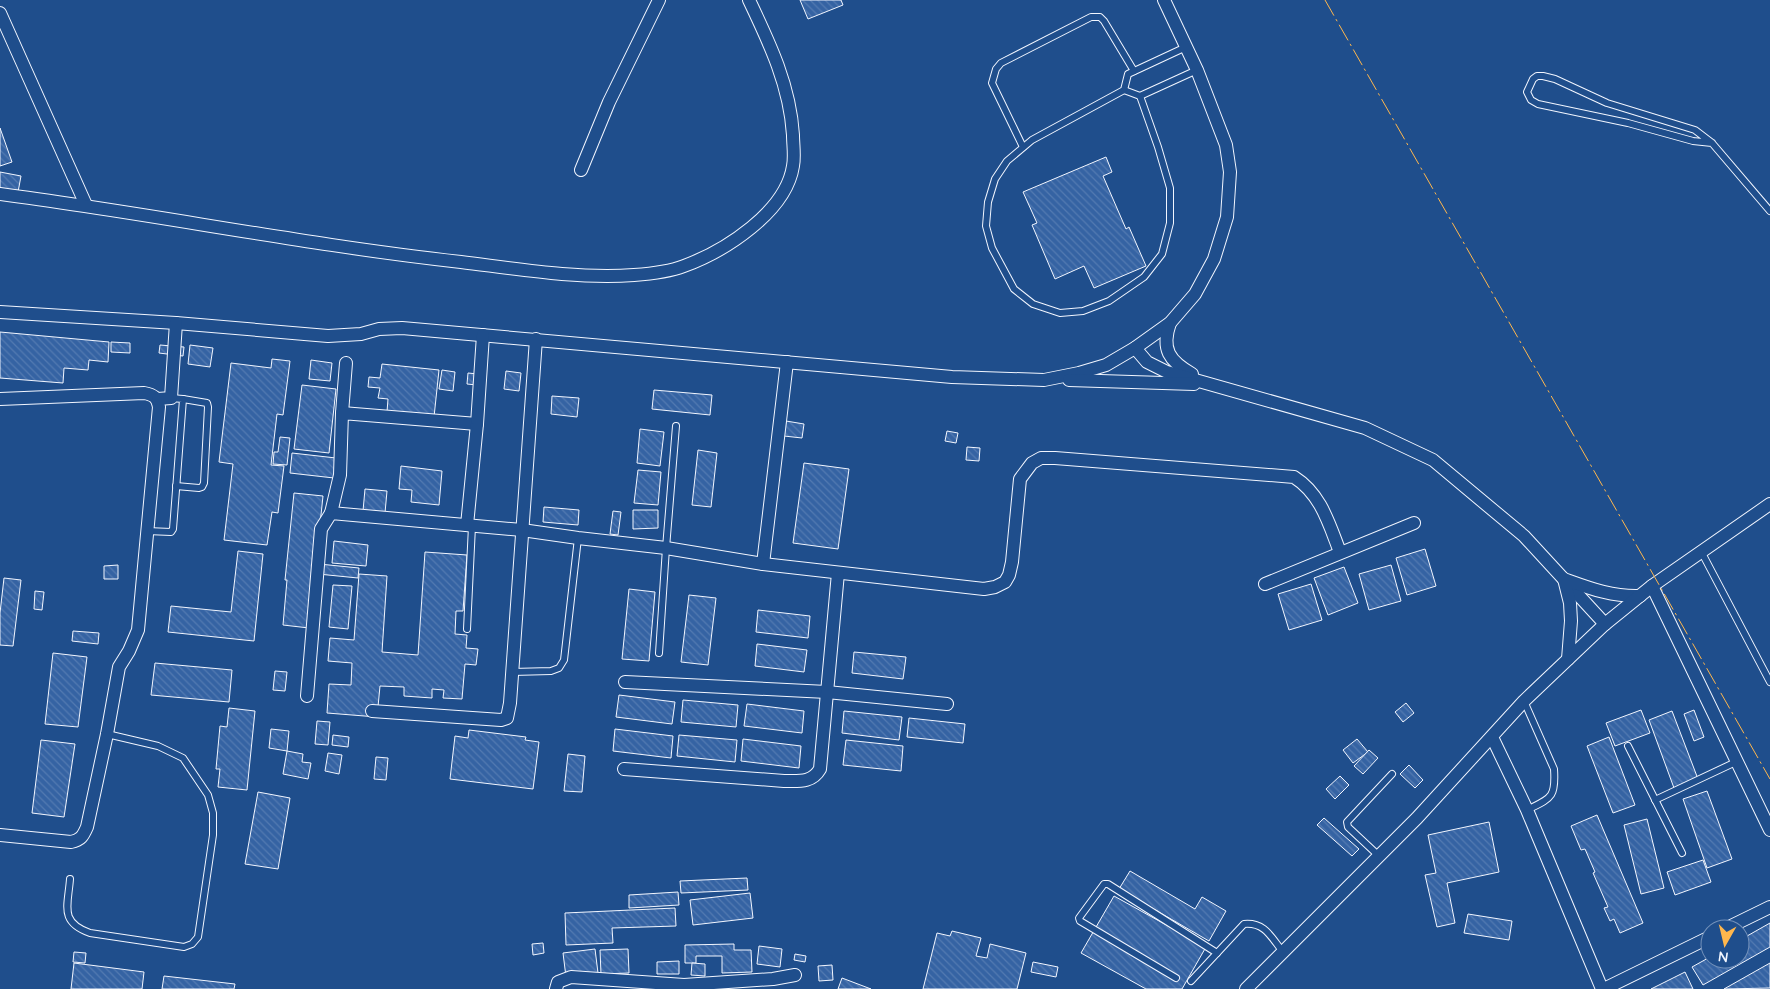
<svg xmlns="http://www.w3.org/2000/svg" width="1770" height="989" viewBox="0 0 1770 989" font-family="Quicksand,sans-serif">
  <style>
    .building { fill: url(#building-back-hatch); stroke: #f2f6ff }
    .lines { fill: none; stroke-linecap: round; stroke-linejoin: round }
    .service-casing { stroke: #f2f6ff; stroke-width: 8 }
    .minor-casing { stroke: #f2f6ff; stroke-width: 14 }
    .service { stroke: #1f4e8c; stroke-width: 6 }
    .minor { stroke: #1f4e8c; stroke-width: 12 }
    .power { stroke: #ffb74d; stroke-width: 1; stroke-dasharray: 18 4 2.5 4; stroke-linecap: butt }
  </style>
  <defs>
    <pattern id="building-back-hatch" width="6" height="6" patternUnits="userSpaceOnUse" patternTransform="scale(1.25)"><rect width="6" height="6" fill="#3563a3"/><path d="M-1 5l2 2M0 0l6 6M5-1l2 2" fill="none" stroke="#537ab1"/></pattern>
  </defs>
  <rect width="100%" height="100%" fill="#1f4e8c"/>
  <g class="building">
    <polygon points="800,0 841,0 843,5 808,19"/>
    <polygon points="0,128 12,162 0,166"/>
    <polygon points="1106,157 1112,172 1103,176 1126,229 1129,227 1146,266 1094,288 1084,266 1055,279 1032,225 1037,223 1023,192"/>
    <polygon points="0,172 21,176 18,192 0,189"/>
    <polygon points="0,332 109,342 108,362 89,360 88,370 64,368 63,383 0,378"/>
    <polygon points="111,342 130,343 130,353 111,352"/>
    <polygon points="160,345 184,347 183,356 159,353"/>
    <polygon points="190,345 213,348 210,367 188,364"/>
    <polygon points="272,359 290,361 283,415 277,414 271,465 284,466 278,513 272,512 267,545 224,540 233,464 219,462 231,363 271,368"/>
    <polygon points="311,360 332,363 330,381 309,379"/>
    <polygon points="382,364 439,370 434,417 387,412 388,399 378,398 380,388 368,387 369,377 380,378"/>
    <polygon points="442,370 455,372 453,391 439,389"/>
    <polygon points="506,371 521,373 519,391 504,389"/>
    <polygon points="468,373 478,374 477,385 467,384"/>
    <polygon points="302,385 336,389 329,453 294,449"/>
    <polygon points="654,390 712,395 710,415 652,409"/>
    <polygon points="552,396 579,398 577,417 551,414"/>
    <polygon points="786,421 804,424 802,438 784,436"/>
    <polygon points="640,429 664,432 660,466 637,463"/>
    <polygon points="947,431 958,433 956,443 945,441"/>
    <polygon points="280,437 290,438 287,465 273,464 274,452 278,452"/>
    <polygon points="967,447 980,448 979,461 966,460"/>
    <polygon points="698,450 717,453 711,507 692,505"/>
    <polygon points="292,453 336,458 334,478 290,473"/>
    <polygon points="804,463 849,469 838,549 793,543"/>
    <polygon points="401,466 442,471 439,505 411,502 412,490 399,489"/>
    <polygon points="638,470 661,472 658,505 634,503"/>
    <polygon points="365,489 387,491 385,513 363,511"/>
    <polygon points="294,493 323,496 309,628 283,625 287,580 285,580"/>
    <polygon points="544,507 579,510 578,525 543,522"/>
    <polygon points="633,510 658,510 658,528 633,529"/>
    <polygon points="613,511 621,512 618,535 610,534"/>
    <polygon points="334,541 368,545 366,566 332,563"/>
    <polygon points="1425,549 1436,586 1407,595 1396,558"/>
    <polygon points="238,551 263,554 254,641 168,632 171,606 231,612"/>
    <polygon points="425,552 467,555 463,611 456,611 455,634 467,635 466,648 478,649 476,665 465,664 462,699 443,698 444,690 432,689 432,698 404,696 404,687 380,686 377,717 327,713 329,684 351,685 352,663 328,661 330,638 354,640 359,574 387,576 382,652 418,655"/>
    <polygon points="319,564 359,568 358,578 318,574"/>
    <polygon points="118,565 118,579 104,579 104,566"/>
    <polygon points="1391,565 1401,601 1369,610 1359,574"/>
    <polygon points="1344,567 1358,603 1328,615 1314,578"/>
    <polygon points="4,578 21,580 13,646 0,645 0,613"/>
    <polygon points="1311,584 1322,620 1289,630 1278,594"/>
    <polygon points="333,585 352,586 348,629 329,627"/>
    <polygon points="629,589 655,592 649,661 622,659"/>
    <polygon points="35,591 44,592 42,610 34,609"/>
    <polygon points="689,595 716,598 708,665 681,662"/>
    <polygon points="758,610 810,616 808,638 756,632"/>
    <polygon points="73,631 99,633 98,644 72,641"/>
    <polygon points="757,644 807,650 804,672 755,666"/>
    <polygon points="854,652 906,657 903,679 852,673"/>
    <polygon points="53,653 87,657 78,727 45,724"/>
    <polygon points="155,663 232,670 229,702 151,695"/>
    <polygon points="275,671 287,672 285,691 273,690"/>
    <polygon points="619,695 675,702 672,724 616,717"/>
    <polygon points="683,700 738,705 736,727 681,722"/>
    <polygon points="1406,703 1414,713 1403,722 1395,712"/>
    <polygon points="747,704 804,711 802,733 744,726"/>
    <polygon points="229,708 255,711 247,790 218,787 220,769 216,769 220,726 227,727"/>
    <polygon points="1641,710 1650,733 1615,746 1606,723"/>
    <polygon points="1694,710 1704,737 1694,741 1684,714"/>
    <polygon points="844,711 902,717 899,740 842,733"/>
    <polygon points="1672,711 1698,779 1674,788 1649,720"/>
    <polygon points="909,718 965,724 963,743 907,737"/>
    <polygon points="317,721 330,722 328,745 315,744"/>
    <polygon points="271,729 289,731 287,751 269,748"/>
    <polygon points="615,729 673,736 671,758 613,751"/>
    <polygon points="469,730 526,737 525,740 539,742 533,789 450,779 455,736 468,738"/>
    <polygon points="333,735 349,737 348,747 332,745"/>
    <polygon points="679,735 737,740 735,762 677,756"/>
    <polygon points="1609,737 1635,805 1613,813 1587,746"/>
    <polygon points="743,739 801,746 799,768 741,761"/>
    <polygon points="1357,739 1368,752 1353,763 1343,750"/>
    <polygon points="41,740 75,744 64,817 32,813"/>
    <polygon points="846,740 903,746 901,771 843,765"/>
    <polygon points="1369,750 1378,758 1363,774 1354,766"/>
    <polygon points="287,751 303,754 302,762 311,763 308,779 283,774"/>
    <polygon points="328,753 342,755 339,774 325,771"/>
    <polygon points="568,754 585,756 582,792 564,791"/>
    <polygon points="376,757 388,758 386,780 374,779"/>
    <polygon points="1409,765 1423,780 1415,788 1400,774"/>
    <polygon points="1340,776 1349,785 1335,799 1326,789"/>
    <polygon points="1707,791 1732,859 1707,868 1683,799"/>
    <polygon points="258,792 290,798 278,869 245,864"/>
    <polygon points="1597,815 1643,923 1620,933 1614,919 1610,921 1604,908 1608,907 1593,873 1595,872 1585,849 1581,850 1571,826"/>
    <polygon points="1324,818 1359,849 1352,856 1317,825"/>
    <polygon points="1647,819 1664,888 1641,894 1624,825"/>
    <polygon points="1489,822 1499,872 1447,883 1455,923 1437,927 1425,875 1436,873 1428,835"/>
    <polygon points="1703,860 1711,882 1675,895 1667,872"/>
    <polygon points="1130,871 1195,909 1202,897 1226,911 1209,941 1119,889"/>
    <polygon points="747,878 748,890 681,893 680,881"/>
    <polygon points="678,892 679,905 629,908 629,895"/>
    <polygon points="750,893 753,918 693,925 690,900"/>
    <polygon points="1114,896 1206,947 1182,989 1146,989 1081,953"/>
    <polygon points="675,908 676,926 612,928 613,943 566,945 565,913"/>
    <polygon points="1468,914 1512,921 1509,940 1464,933"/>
    <polygon points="1770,923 1770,947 1703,985 1692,967 1710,957 1710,959 1740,959 1740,940"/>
    <polygon points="952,931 981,938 976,956 987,958 990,944 1026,953 1017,989 923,989 937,933 950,936"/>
    <polygon points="543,943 544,953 533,955 532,944"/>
    <polygon points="734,944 734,950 751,950 752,972 722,973 722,956 696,956 696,963 685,963 685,945"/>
    <polygon points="759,946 782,949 780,967 757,964"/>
    <polygon points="595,949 598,973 566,977 563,953"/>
    <polygon points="628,949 629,973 601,974 600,950"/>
    <polygon points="74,952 86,953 85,963 73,962"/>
    <polygon points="795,954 806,956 805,962 794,960"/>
    <polygon points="679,961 679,974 657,974 657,962"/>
    <polygon points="1033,962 1058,967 1056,977 1031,972"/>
    <polygon points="74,963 144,972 142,989 71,989"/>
    <polygon points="692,963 705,964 705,976 691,975"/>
    <polygon points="1770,963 1770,988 1724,989"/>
    <polygon points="832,965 833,980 819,981 818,966"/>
    <polygon points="1685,972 1693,989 1651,989"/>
    <polygon points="164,976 235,984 234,989 162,989"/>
    <polygon points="842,978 871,989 838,989"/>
  </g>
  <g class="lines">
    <g class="service-casing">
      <g id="service">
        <polyline points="1124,90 1140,96 1197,70"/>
        <polyline points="1140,96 1158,147 1170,188 1170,223 1162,254 1144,277 1109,301 1083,311 1060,313 1033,304 1014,289 992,248 986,226 988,202 995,179 1007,161 1032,140 1124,90 1128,74 1186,47"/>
        <polyline points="1712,143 1693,141 1628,123 1538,104 1531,100 1527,92 1533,79 1537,76 1543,76 1555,79 1607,103 1695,130 1712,143 1770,211"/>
        <polyline points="1023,147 992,83 996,69 1001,63 1091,17 1100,17 1104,21 1134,71"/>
        <polyline points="176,486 199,488 202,487 204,483 208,407 207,403 183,399"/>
        <polyline points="147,531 171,532 173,529 183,399 171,398"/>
        <polyline points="1702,553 1770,682"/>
        <polyline points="467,629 472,526"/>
        <polyline points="659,653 666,548 676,426"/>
        <polyline points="512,672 551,671 559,668 564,660 578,538"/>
        <path d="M1524,701L1554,769C1556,798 1551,798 1527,810"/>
        <polyline points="1628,746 1682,853"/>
        <polyline points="1655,800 1738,761"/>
        <polyline points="1379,856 1348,827 1347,822 1392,774"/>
        <path d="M70,879C68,906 59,922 90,933L184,947L192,944L198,937L213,835V813L208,795L183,758L158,746L107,734"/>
        <polyline points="1176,978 1080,921 1079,918 1104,884 1108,884 1217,953"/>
        <path d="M1191,981L1244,924C1265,922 1271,937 1283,952"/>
      </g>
    </g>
    <g class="minor-casing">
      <g id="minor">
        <polyline points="0,13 86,205"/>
        <polyline points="581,170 609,102 659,0"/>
        <path d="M0,194C154,214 306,245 461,262C518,269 577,279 634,275C648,274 671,271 684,266C725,251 786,212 793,166C795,156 793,145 793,135C790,86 770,44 749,0"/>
        <polyline points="0,312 176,323 328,336 361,334 379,329 402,328 952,377 1044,380 1079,373 1106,365 1135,348 1170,323 1195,294 1214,259 1227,217 1230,172 1226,145 1197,70 1164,0"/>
        <path d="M1170,323C1161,349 1169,361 1192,374"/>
        <polyline points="1135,348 1147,362 1167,372 1365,428 1433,460 1524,536 1605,624"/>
        <polyline points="1069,380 1194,384"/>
        <path d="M0,399L144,393C154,395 157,397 159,407L138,630L129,651L119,667L107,734L87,827C83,836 81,840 71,842L0,835"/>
        <polyline points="158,399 171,398 176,323"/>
        <polyline points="342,413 346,363"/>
        <polyline points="331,513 340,475 342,413 477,424"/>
        <polyline points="467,525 477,424 483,335"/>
        <polyline points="763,564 787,362"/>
        <polyline points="1265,584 1414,523"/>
        <polyline points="1652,586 1770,830"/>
        <path d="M1568,659L1571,621L1570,603L1564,579C1589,588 1612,597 1640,596"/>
        <polyline points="625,682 827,692 947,704"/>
        <path d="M307,696L321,529L331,513L522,530L578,538L666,548L763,564L984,589L995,587L1005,582L1009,575L1012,562L1020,479L1032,463L1041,458H1055L1294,477C1321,494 1329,524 1340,552"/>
        <polyline points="372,711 501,720 507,718 510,703 536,339"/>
        <polyline points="1492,737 1527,810 1602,989"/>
        <path d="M624,769L784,781C799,781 812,783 820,769L838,573"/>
        <polyline points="1725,929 1770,907"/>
        <polyline points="556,989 558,982 571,977 684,985 773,979 795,975"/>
        <polyline points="1246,989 1417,818 1524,701 1605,624 1652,586 1770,504"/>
        <polyline points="1604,989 1710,937"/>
      </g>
    </g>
    <use href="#service" class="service"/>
    <use href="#minor" class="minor"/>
    <polyline class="power" points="1325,0 1770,779"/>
  </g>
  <g transform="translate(1725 944) rotate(188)"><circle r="24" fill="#1f4e8c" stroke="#7391ba"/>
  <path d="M0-4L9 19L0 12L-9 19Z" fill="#ffb74d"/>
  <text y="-8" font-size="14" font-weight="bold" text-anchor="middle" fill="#f2f6ff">N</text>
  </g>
</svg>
